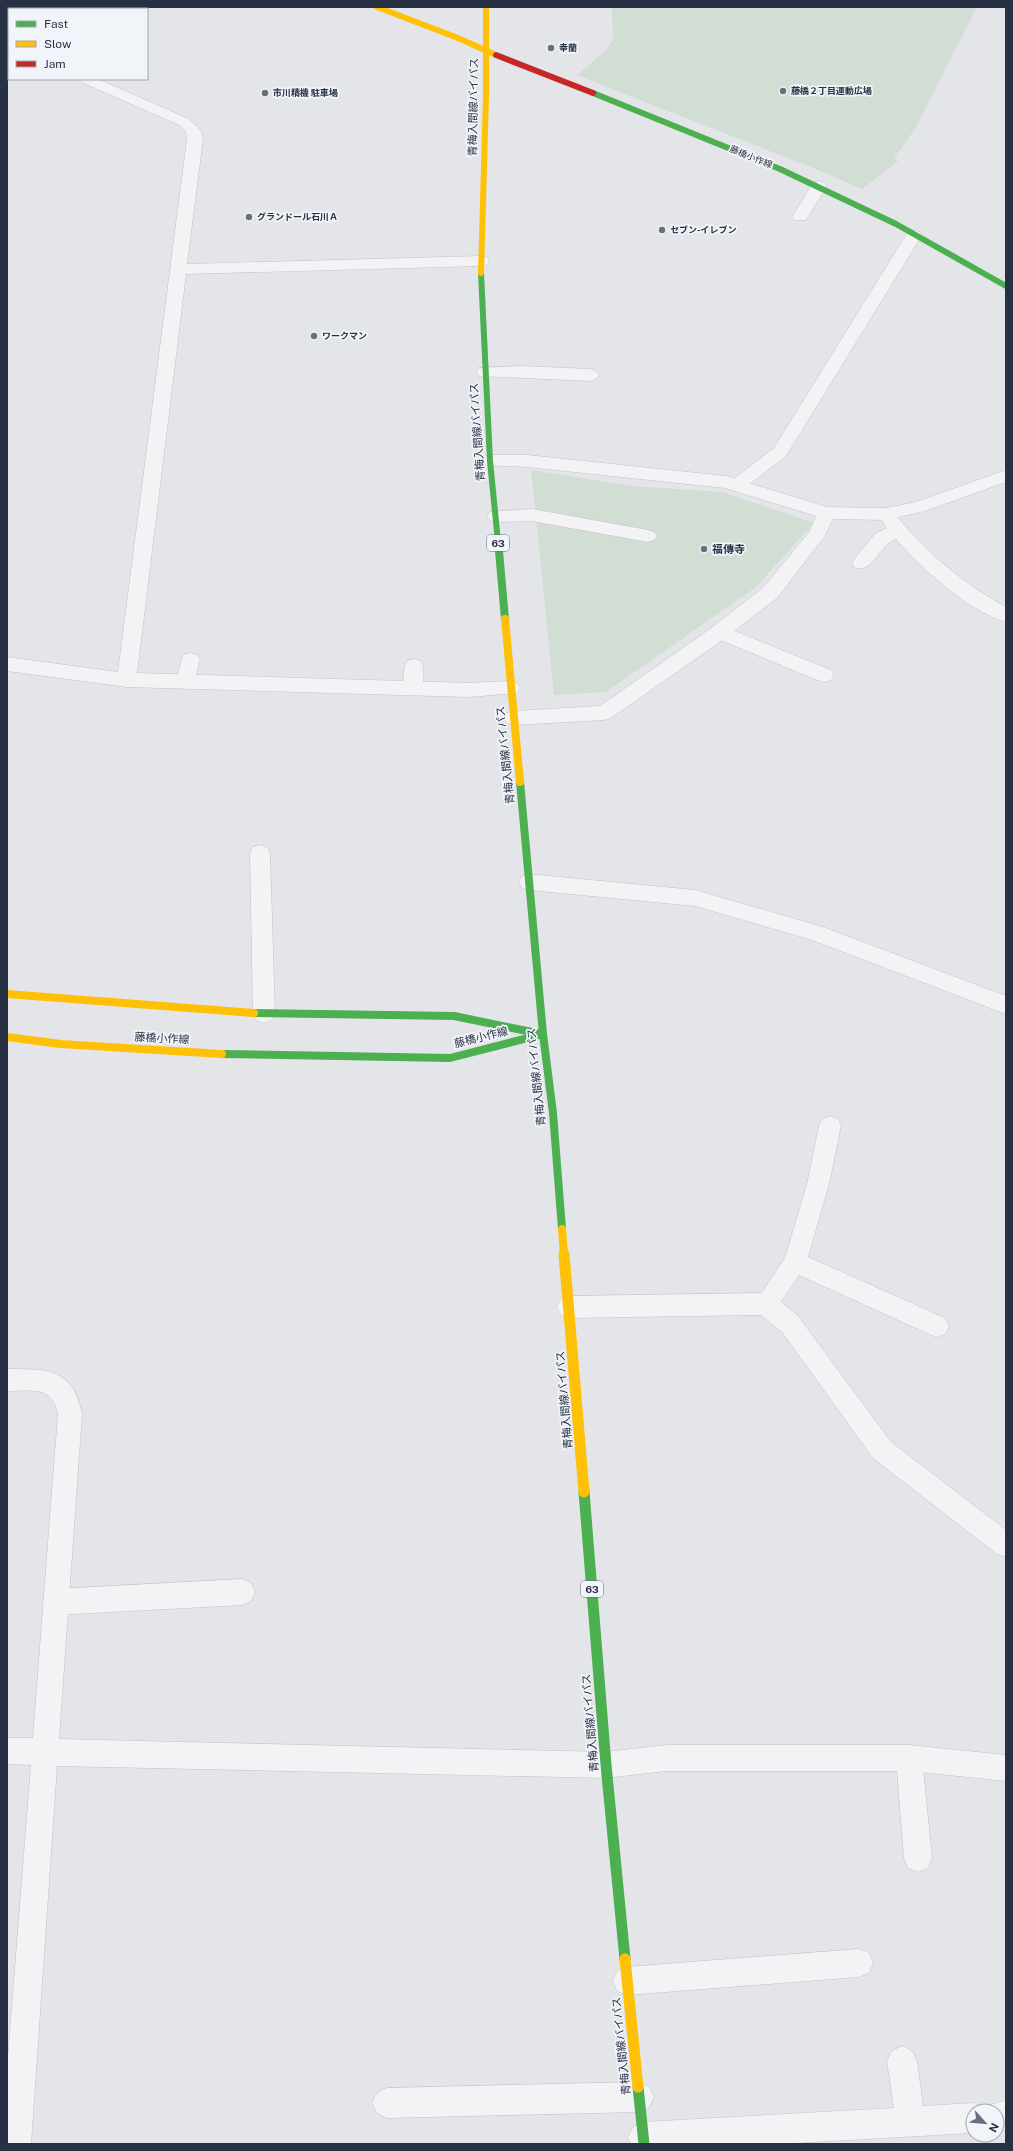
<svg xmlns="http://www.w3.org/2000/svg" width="1013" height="2151" viewBox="0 0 1013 2151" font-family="'Public Sans','Noto Sans JP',sans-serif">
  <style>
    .green { fill: #d2ddd4 }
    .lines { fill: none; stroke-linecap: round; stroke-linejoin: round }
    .lane-casing { stroke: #c1c3c7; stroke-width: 1 }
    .street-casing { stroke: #c1c3c7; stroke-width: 1 }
    .lane { fill: #f3f3f5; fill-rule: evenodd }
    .street { fill: #f3f3f5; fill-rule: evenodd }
    .fast-far2 { stroke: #4caf50; stroke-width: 6 }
    .fast-far1 { stroke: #4caf50; stroke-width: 8 }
    .fast { stroke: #4caf50; stroke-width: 11 }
    .slow-far2 { stroke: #ffc107; stroke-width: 6 }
    .slow-far1 { stroke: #ffc107; stroke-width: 8 }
    .slow { stroke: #ffc107; stroke-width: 11 }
    .jam { stroke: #c62828; stroke-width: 6 }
    .poi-dot { fill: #696f7e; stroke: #f1f4f8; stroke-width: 1.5 }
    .labels { text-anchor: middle; stroke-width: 3.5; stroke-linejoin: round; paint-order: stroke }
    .far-poi-label { font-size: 9px; font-weight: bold; fill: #283044; stroke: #f1f4f8; text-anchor: start }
    .far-street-label { font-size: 9px; fill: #283044; stroke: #f1f4f8 }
    .shield { fill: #f1f4f8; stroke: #646b7a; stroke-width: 1 }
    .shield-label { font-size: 10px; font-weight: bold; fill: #283044 }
    .street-label { font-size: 11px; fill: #283044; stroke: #f1f4f8 }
    .poi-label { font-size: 11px; font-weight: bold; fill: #283044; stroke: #f1f4f8; text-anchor: start }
  </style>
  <rect width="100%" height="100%" fill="#e3e5e9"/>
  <g class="green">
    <polygon points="612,7 977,7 915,129 894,158 898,161 862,189 818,170 577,75 606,50 613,41"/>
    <polygon points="531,470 631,486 722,492 814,523 756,587 606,692 554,695"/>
  </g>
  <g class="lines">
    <g class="lane-casing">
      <g id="lane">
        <polygon points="819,181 825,183 827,186 808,217 806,220 794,220 792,217 811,186 813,183"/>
        <polygon points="914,230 920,232 922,235 786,456 743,489 737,491 731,489 728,485 731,481 774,448 906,235 908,232"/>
        <polygon points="522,366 590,369 596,371 599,375 596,379 590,381 479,376 477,372 479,368"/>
        <path d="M886,508L892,510C924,550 960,582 1006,607V622C967,610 922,569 896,539C879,545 874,573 855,568L852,563L855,558L876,533L887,528L877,514L880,510Z"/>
        <polygon points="532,509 648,530 654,532 657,536 654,540 648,542 532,521 496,522 490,520 487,516 490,512"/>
        <polygon points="720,625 831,670 834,675 831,680 824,682 817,680 713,637 711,632 713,627"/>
        <polygon points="190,653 197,655 200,660 193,686 186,688 179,686 176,681 183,655"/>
        <path d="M414,659L421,661C425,669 424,685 420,693L413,695L406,693C402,685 403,669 407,661Z"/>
        <polygon points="260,845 267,847 270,853 275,1014 272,1020 264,1023 256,1020 253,1014 250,853 253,847"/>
        <polygon points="830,1116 838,1119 841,1126 829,1184 808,1257 945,1318 949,1326 945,1334 937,1337 929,1334 799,1275 774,1312 766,1315 758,1312 754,1304 785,1258 807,1184 819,1126 822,1119"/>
        <polygon points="242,1579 251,1583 255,1592 251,1601 242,1605 56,1615 47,1611 43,1602 47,1593 56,1589"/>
        <polygon points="909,1745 919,1748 922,1758 932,1858 928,1868 918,1872 908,1868 904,1858 896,1758 899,1748"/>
        <polygon points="859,1949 869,1953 873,1963 869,1973 859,1977 627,1995 617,1991 613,1981 617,1971 627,1967"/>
        <polygon points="902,2046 912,2051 917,2061 923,2106 973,2103 983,2108 985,2110 987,2106 1006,2100 1006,2130 997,2131 997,2111 973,2111 973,2133 778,2144 631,2144 628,2137 633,2127 643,2122 894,2108 887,2061 892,2051"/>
        <polygon points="639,2082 649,2087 654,2097 649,2107 639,2112 387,2118 377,2113 372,2103 377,2093 387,2088"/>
      </g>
    </g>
    <g class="street-casing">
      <g id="street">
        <rect x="7" y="41" width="2" height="9"/>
        <polygon points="79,79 98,79 189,119 201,131 203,139 187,264 481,256 487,257 489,261 487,265 481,266 186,274 137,673 469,683 510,681 517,683 520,688 517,693 469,697 127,687 7,671 7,657 118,672 187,139 186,132 179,125 81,82"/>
        <polygon points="490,455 527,455 726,476 827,507 886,508 916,502 1006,470 1006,482 925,511 886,520 833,519 824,537 777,598 724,639 611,718 604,720 514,725 507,723 504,718 507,713 514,711 600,706 710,629 763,588 810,531 816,516 725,488 527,467 484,465 481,461 484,457"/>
        <polygon points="529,874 695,890 823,927 1006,996 1006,1014 812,940 695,906 529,890 522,888 519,882 522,876"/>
        <polygon points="766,1293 774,1296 798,1316 891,1442 1006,1530 1006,1557 997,1554 873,1458 782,1332 761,1315 569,1318 561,1315 557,1307 561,1299 569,1296"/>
        <path d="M7,1369C48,1369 73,1368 82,1414L59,1739L606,1752L666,1745H909L1006,1755V1781L909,1771H666L606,1778L57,1766L31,2144H7V2069L31,1765L7,1764V1738H33L58,1414C52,1385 31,1391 7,1391Z"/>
      </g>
    </g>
    <use href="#lane" class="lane"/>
    <use href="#street" class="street"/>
    <g class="fast-far2">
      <polyline points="593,93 780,169 896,224 1006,286"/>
      <polyline points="481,273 490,461 499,552"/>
    </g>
    <g class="fast-far1">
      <polyline points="499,551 505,619"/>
      <polyline points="520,782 543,1034 553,1113 562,1229"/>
      <polyline points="254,1013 454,1016 537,1033"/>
      <polyline points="222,1054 450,1058 543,1034"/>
    </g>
    <g class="fast">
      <polyline points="584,1492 606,1765 625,1959"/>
      <polyline points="638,2087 644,2144"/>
    </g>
    <g class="slow-far2">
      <polyline points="377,7 458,38 496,55"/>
      <polyline points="481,273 486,96 486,7"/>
    </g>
    <g class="slow-far1">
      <polyline points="505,619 520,782"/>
      <polyline points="7,994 254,1013"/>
      <polyline points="7,1037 61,1044 222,1054"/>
      <polyline points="562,1229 564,1255"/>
    </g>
    <g class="slow">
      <polyline points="564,1254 584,1492"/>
      <polyline points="625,1959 638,2087"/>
    </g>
    <polyline class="jam" points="496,55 593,93"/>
  </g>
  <g class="poi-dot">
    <circle cx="551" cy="48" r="4"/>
    <circle cx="783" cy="91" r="4"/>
    <circle cx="265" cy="93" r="4"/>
    <circle cx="249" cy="217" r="4"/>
    <circle cx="662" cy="230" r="4"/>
    <circle cx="314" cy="336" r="4"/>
    <circle cx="704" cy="549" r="4"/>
  </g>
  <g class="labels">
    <g class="far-poi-label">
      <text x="559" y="51">幸蘭</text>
      <text x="791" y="94">藤橋２丁目運動広場</text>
      <text x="273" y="96">市川精機 駐車場</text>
      <text x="257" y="220">グランドール石川Ａ</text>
      <text x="670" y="233">セブン-イレブン</text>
      <text x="322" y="339">ワークマン</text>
    </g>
    <g class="far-street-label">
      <text transform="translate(751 157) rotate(22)" y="3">藤橋小作線</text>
    </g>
    <g class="shield">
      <rect x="487" y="535" width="22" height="16" rx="3"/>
      <rect x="581" y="1581" width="22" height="16" rx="3"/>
    </g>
    <g class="shield-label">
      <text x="498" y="547">63</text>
      <text x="592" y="1593">63</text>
    </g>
    <g class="street-label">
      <text transform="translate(473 107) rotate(-89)" y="4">青梅入間線バイパス</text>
      <text transform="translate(477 432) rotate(-94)" y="4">青梅入間線バイパス</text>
      <text transform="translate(505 755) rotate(-96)" y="4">青梅入間線バイパス</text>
      <text transform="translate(481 1037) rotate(-14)" y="4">藤橋小作線</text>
      <text transform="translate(162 1038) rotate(3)" y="4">藤橋小作線</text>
      <text transform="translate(536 1077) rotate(-96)" y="4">青梅入間線バイパス</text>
      <text transform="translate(564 1400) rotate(-95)" y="4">青梅入間線バイパス</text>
      <text transform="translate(590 1723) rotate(-95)" y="4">青梅入間線バイパス</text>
      <text transform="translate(621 2046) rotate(-96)" y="4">青梅入間線バイパス</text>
    </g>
    <g class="poi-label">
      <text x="712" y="553">福傳寺</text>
    </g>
  </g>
  <rect width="1013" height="2151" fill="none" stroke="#283044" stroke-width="16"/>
  <rect x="8" y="8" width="140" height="72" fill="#f1f4f8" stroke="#a1a6b0"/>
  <rect x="16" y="21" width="20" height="6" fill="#4caf50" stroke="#a1a6b0"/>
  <text x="44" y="28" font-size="12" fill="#283044">Fast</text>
  <rect x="16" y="41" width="20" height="6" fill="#ffc107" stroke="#a1a6b0"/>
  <text x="44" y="48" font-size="12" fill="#283044">Slow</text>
  <rect x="16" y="61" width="20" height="6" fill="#c62828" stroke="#a1a6b0"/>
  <text x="44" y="68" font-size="12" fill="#283044">Jam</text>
  <g transform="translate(985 2123) rotate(117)"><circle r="19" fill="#f1f4f8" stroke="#a1a6b0"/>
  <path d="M0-3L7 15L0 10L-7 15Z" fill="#696f7e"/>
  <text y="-6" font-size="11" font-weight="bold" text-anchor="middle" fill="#283044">N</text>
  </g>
</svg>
